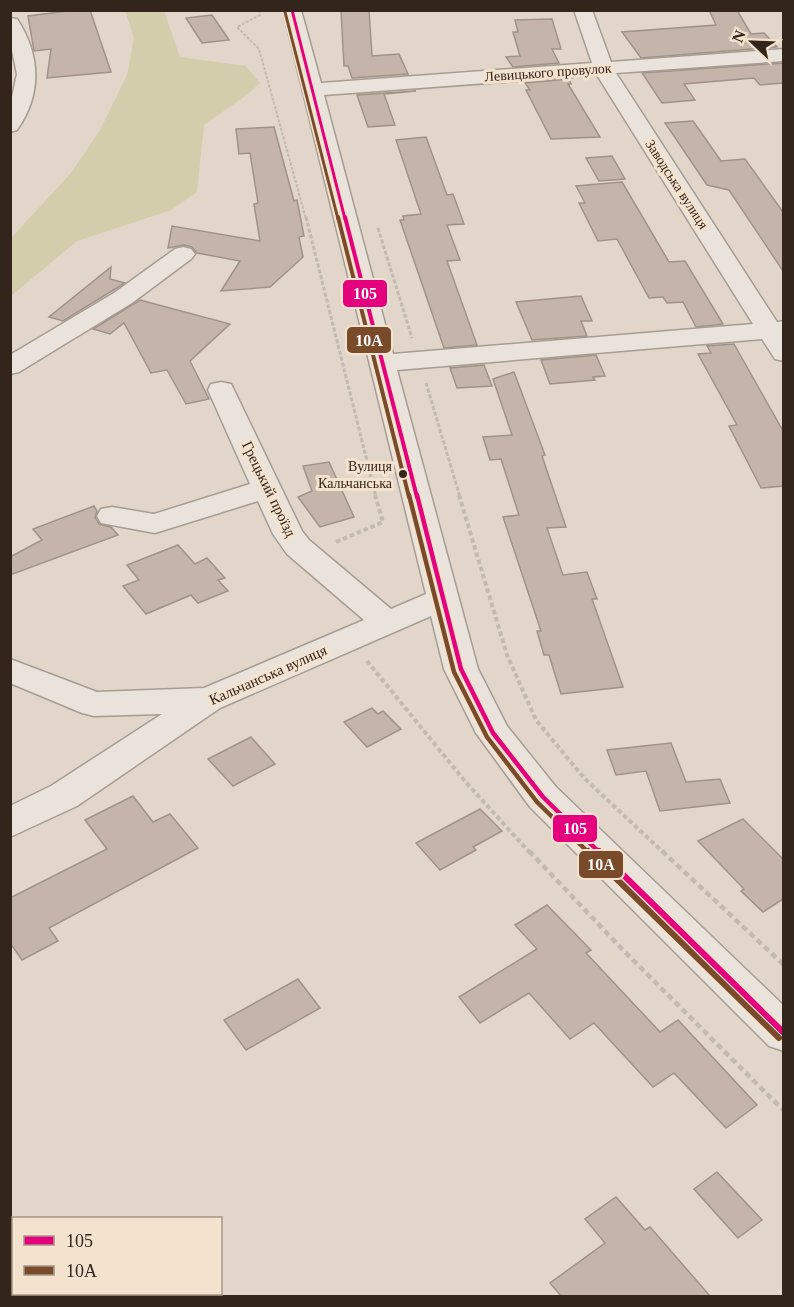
<svg xmlns="http://www.w3.org/2000/svg" width="794" height="1307" viewBox="0 0 794 1307" font-family="'Times New Roman',serif">
  <style>
    .green { fill: #d3cdac }
    .building { fill: #c5b4aa; stroke: #a19289; stroke-width: 1.5 }
    .lines { fill: none; stroke-linecap: round; stroke-linejoin: round }
    .minor-casing { stroke: #a69c93; stroke-width: 3 }
    .path-far3 { stroke: #c2bab2; stroke-width: 2; stroke-dasharray: 3 1.5; stroke-linecap: butt }
    .path-far2 { stroke: #c2bab2; stroke-width: 3; stroke-dasharray: 4 2; stroke-linecap: butt }
    .path-far1 { stroke: #c2bab2; stroke-width: 4; stroke-dasharray: 4.5 3; stroke-linecap: butt }
    .path { stroke: #c2bab2; stroke-width: 4.5; stroke-dasharray: 6 4; stroke-linecap: butt }
    .minor { fill: #eae3db; fill-rule: evenodd }
    .bus-1-far3-casing { stroke: #f3e3ce; stroke-width: 6 }
    .bus-1-far2-casing { stroke: #f3e3ce; stroke-width: 8 }
    .bus-1-far1-casing { stroke: #f3e3ce; stroke-width: 9 }
    .bus-1-casing { stroke: #f3e3ce; stroke-width: 10 }
    .bus-2-far3-casing { stroke: #f3e3ce; stroke-width: 6 }
    .bus-2-far2-casing { stroke: #f3e3ce; stroke-width: 8 }
    .bus-2-far1-casing { stroke: #f3e3ce; stroke-width: 9 }
    .bus-2-casing { stroke: #f3e3ce; stroke-width: 10 }
    .bus-1-far3 { stroke: #e5007d; stroke-width: 3 }
    .bus-1-far2 { stroke: #e5007d; stroke-width: 4 }
    .bus-1-far1 { stroke: #e5007d; stroke-width: 4.5 }
    .bus-1 { stroke: #e5007d; stroke-width: 6 }
    .bus-2-far3 { stroke: #7a4b2a; stroke-width: 3 }
    .bus-2-far2 { stroke: #7a4b2a; stroke-width: 4 }
    .bus-2-far1 { stroke: #7a4b2a; stroke-width: 4.5 }
    .bus-2 { stroke: #7a4b2a; stroke-width: 6 }
    .bus-dot { fill: #33241c; stroke: #f3e3ce; stroke-width: 2 }
    .labels { text-anchor: middle; stroke-width: 6; stroke-linejoin: round; paint-order: stroke }
    .far-street-label { font-size: 14px; fill: #33241c; stroke: #f3e3ce }
    .bus-label { font-size: 14px; fill: #33241c; stroke: #f3e3ce; text-anchor: end }
    .street-label { font-size: 15px; fill: #33241c; stroke: #f3e3ce }
    .line-badge { stroke: #f3e3ce; stroke-width: 2 }
    .badge-label { font-size: 16px; text-anchor: middle; font-weight: bold; fill: #fff }
  </style>
  <rect width="100%" height="100%" fill="#e1d6c9"/>
  <polygon class="green" points="125,11 164,11 180,57 246,66 260,83 248,94 204,125 197,192 171,210 77,241 11,296 11,238 71,173 100,130 127,75 134,38"/>
  <g class="building">
    <polygon points="75,10 90,10 111,72 47,78 51,49 34,51 28,16"/>
    <polygon points="341,10 369,10 372,56 399,54 408,74 352,78 348,66 344,66"/>
    <polygon points="709,10 737,10 751,34 764,33 777,47 641,58 622,32 716,25"/>
    <polygon points="212,15 229,40 202,43 186,18"/>
    <polygon points="552,19 561,49 552,49 559,63 513,67 506,57 520,56 513,32 518,32 515,20"/>
    <polygon points="783,63 783,83 760,85 754,78 684,84 695,100 662,103 642,73"/>
    <polygon points="569,79 571,84 568,84 600,137 551,139 526,90 530,90 525,83"/>
    <polygon points="416,91 384,94 395,125 368,127 357,95"/>
    <polygon points="693,121 721,161 745,159 783,212 783,271 729,190 707,185 665,123"/>
    <polygon points="274,127 294,201 297,200 304,236 299,237 303,257 270,287 221,291 240,261 197,253 192,247 184,245 168,248 172,226 260,241 254,204 258,203 250,153 239,154 236,129"/>
    <polygon points="426,137 447,195 453,194 464,224 447,225 460,260 447,261 477,345 444,348 400,220 404,220 403,216 421,214 396,140"/>
    <polygon points="612,156 625,179 599,181 586,158"/>
    <polygon points="622,182 669,262 685,261 723,324 696,327 683,302 667,303 663,297 649,298 617,239 598,241 579,203 585,203 576,186"/>
    <polygon points="111,267 110,279 125,283 63,321 49,317"/>
    <polygon points="581,296 592,321 581,321 587,336 532,340 516,302"/>
    <polygon points="140,300 230,324 190,361 209,399 186,404 167,370 151,373 124,323 110,334 93,329"/>
    <polygon points="734,344 783,431 783,486 761,488 729,426 737,425 698,354 711,353 707,346"/>
    <polygon points="596,355 605,376 593,377 595,380 550,384 541,360"/>
    <polygon points="484,365 492,386 457,388 450,368"/>
    <polygon points="514,372 545,455 542,456 566,527 547,528 563,575 587,572 597,599 592,599 623,687 561,694 549,655 544,655 537,631 541,631 503,517 519,515 501,459 490,460 483,437 512,435 493,379"/>
    <polygon points="329,462 354,517 320,527 298,497 312,491 303,466"/>
    <polygon points="94,506 97,511 95,517 99,524 111,527 118,535 10,575 10,557 42,540 33,529"/>
    <polygon points="178,545 195,564 207,558 225,578 218,580 228,591 198,603 191,595 146,614 123,586 139,580 127,565"/>
    <polygon points="372,708 378,714 383,711 401,729 367,747 344,722"/>
    <polygon points="251,737 275,764 233,786 208,759"/>
    <polygon points="671,743 686,782 720,779 730,803 660,811 646,771 616,775 607,750"/>
    <polygon points="133,796 153,822 170,814 198,848 49,928 58,941 22,960 10,943 10,898 107,849 85,820"/>
    <polygon points="480,809 502,831 473,847 476,850 440,870 416,843"/>
    <polygon points="743,819 783,859 783,899 763,912 741,891 744,889 698,841"/>
    <polygon points="547,905 591,950 586,953 660,1032 678,1020 757,1105 726,1128 674,1073 653,1087 594,1023 570,1039 529,993 480,1023 459,997 537,949 515,925"/>
    <polygon points="298,979 320,1008 246,1050 224,1020"/>
    <polygon points="717,1172 762,1220 738,1238 694,1189"/>
    <polygon points="616,1197 645,1230 650,1227 710,1296 561,1296 550,1283 605,1243 585,1219"/>
  </g>
  <g class="lines">
    <g class="minor-casing">
      <g id="minor">
        <path d="M283,10H301L321,83L592,63L574,10H592L611,62L784,49V61L616,73L777,322L784,321V361L775,359L762,339L397,370L478,669L507,726L556,787L784,1006V1051L769,1046L530,807L476,733L444,669L431,616L220,708L77,806L10,837V806L51,786L162,714L94,716L82,713L10,683V659L97,692L204,688L364,620L287,554L273,534L258,501L155,533L101,523L97,516L101,509L112,507L154,514L250,484L208,390L211,384L221,382L231,384L234,390L302,531L309,540L391,609L426,594ZM597,75L753,324L393,354L324,95Z"/>
        <path d="M10,18L17,19C41,55 42,95 17,130L10,132V106L17,74L10,41Z"/>
        <polygon points="183,247 191,249 195,254 191,259 132,303 19,372 10,374 10,355 114,293 175,249"/>
      </g>
    </g>
    <polyline class="path-far3" points="259,10 260,15 237,27 259,49 306,219"/>
    <g class="path-far2">
      <polyline points="306,217 376,497"/>
      <polyline points="378,228 412,338"/>
      <polyline points="426,383 460,497"/>
    </g>
    <g class="path-far1">
      <polyline points="459,495 507,655 536,720 585,779 664,853"/>
      <polyline points="336,542 383,522 375,495"/>
      <polyline points="367,661 464,780 530,853"/>
    </g>
    <g class="path">
      <polyline points="529,851 621,948 784,1111"/>
      <polyline points="662,851 784,965"/>
    </g>
    <use href="#minor" class="minor"/>
    <g class="bus-1-far3-casing">
      <polyline id="bus-1-far3" points="292,10 345,219"/>
    </g>
    <g class="bus-1-far2-casing">
      <polyline id="bus-1-far2" points="345,217 417,497"/>
    </g>
    <g class="bus-1-far1-casing">
      <polyline id="bus-1-far1" points="417,495 461,669 493,733 543,797 600,853"/>
    </g>
    <g class="bus-1-casing">
      <polyline id="bus-1" points="599,851 784,1033"/>
    </g>
    <g class="bus-2-far3-casing">
      <polyline id="bus-2-far3" points="285,12 338,219"/>
    </g>
    <g class="bus-2-far2-casing">
      <polyline id="bus-2-far2" points="338,217 409,497"/>
    </g>
    <g class="bus-2-far1-casing">
      <polyline id="bus-2-far1" points="409,495 454,672 487,737 537,802 589,853"/>
    </g>
    <g class="bus-2-casing">
      <polyline id="bus-2" points="588,851 779,1038"/>
    </g>
    <use href="#bus-1-far3" class="bus-1-far3"/>
    <use href="#bus-1-far2" class="bus-1-far2"/>
    <use href="#bus-1-far1" class="bus-1-far1"/>
    <use href="#bus-1" class="bus-1"/>
    <use href="#bus-2-far3" class="bus-2-far3"/>
    <use href="#bus-2-far2" class="bus-2-far2"/>
    <use href="#bus-2-far1" class="bus-2-far1"/>
    <use href="#bus-2" class="bus-2"/>
  </g>
  <circle class="bus-dot" cx="403" cy="474" r="5"/>
  <g class="labels">
    <g class="far-street-label">
      <text transform="translate(548 72) rotate(-4)" y="5">Левицького провулок</text>
      <text transform="translate(677 184) rotate(57)" y="5">Заводська вулиця</text>
    </g>
    <g class="bus-label">
      <text x="392" y="471">Вулиця<tspan x="392" dy="17">Кальчанська</tspan></text>
    </g>
    <g class="street-label">
      <text transform="translate(269 489) rotate(64)" y="5">Грецький проїзд</text>
      <text transform="translate(268 675) rotate(-24)" y="5">Кальчанська вулиця</text>
    </g>
  </g>
  <g class="line-badge">
    <rect x="342" y="279" width="46" height="29" rx="6" fill="#e5007d"/>
    <rect x="346" y="326" width="46" height="28" rx="6" fill="#7a4b2a"/>
    <rect x="552" y="814" width="46" height="29" rx="6" fill="#e5007d"/>
    <rect x="578" y="850" width="46" height="29" rx="6" fill="#7a4b2a"/>
  </g>
  <g class="badge-label">
    <text x="365" y="299">105</text>
    <text x="369" y="346">10А</text>
    <text x="575" y="834">105</text>
    <text x="601" y="870">10А</text>
  </g>
  <rect width="794" height="1307" fill="none" stroke="#33241c" stroke-width="24"/>
  <rect x="12" y="1217" width="210" height="78" fill="#f3e3ce" stroke="#a69787" stroke-width="1.5"/>
  <rect x="24" y="1236" width="30" height="9" fill="#e5007d" stroke="#a69787" stroke-width="1.5"/>
  <text x="66" y="1247" font-size="18" fill="#33241c">105</text>
  <rect x="24" y="1266" width="30" height="9" fill="#7a4b2a" stroke="#a69787" stroke-width="1.5"/>
  <text x="66" y="1277" font-size="18" fill="#33241c">10А</text>
  <g transform="translate(752 42) rotate(293)" stroke="#f3e3ce" stroke-width="4.5" paint-order="stroke">
  <path d="M0-4.5L10 22L0 15L-10 22Z" fill="#33241c"/>
  <text y="-9" font-size="16" font-weight="bold" text-anchor="middle" fill="#33241c">N</text>
  </g>
</svg>
